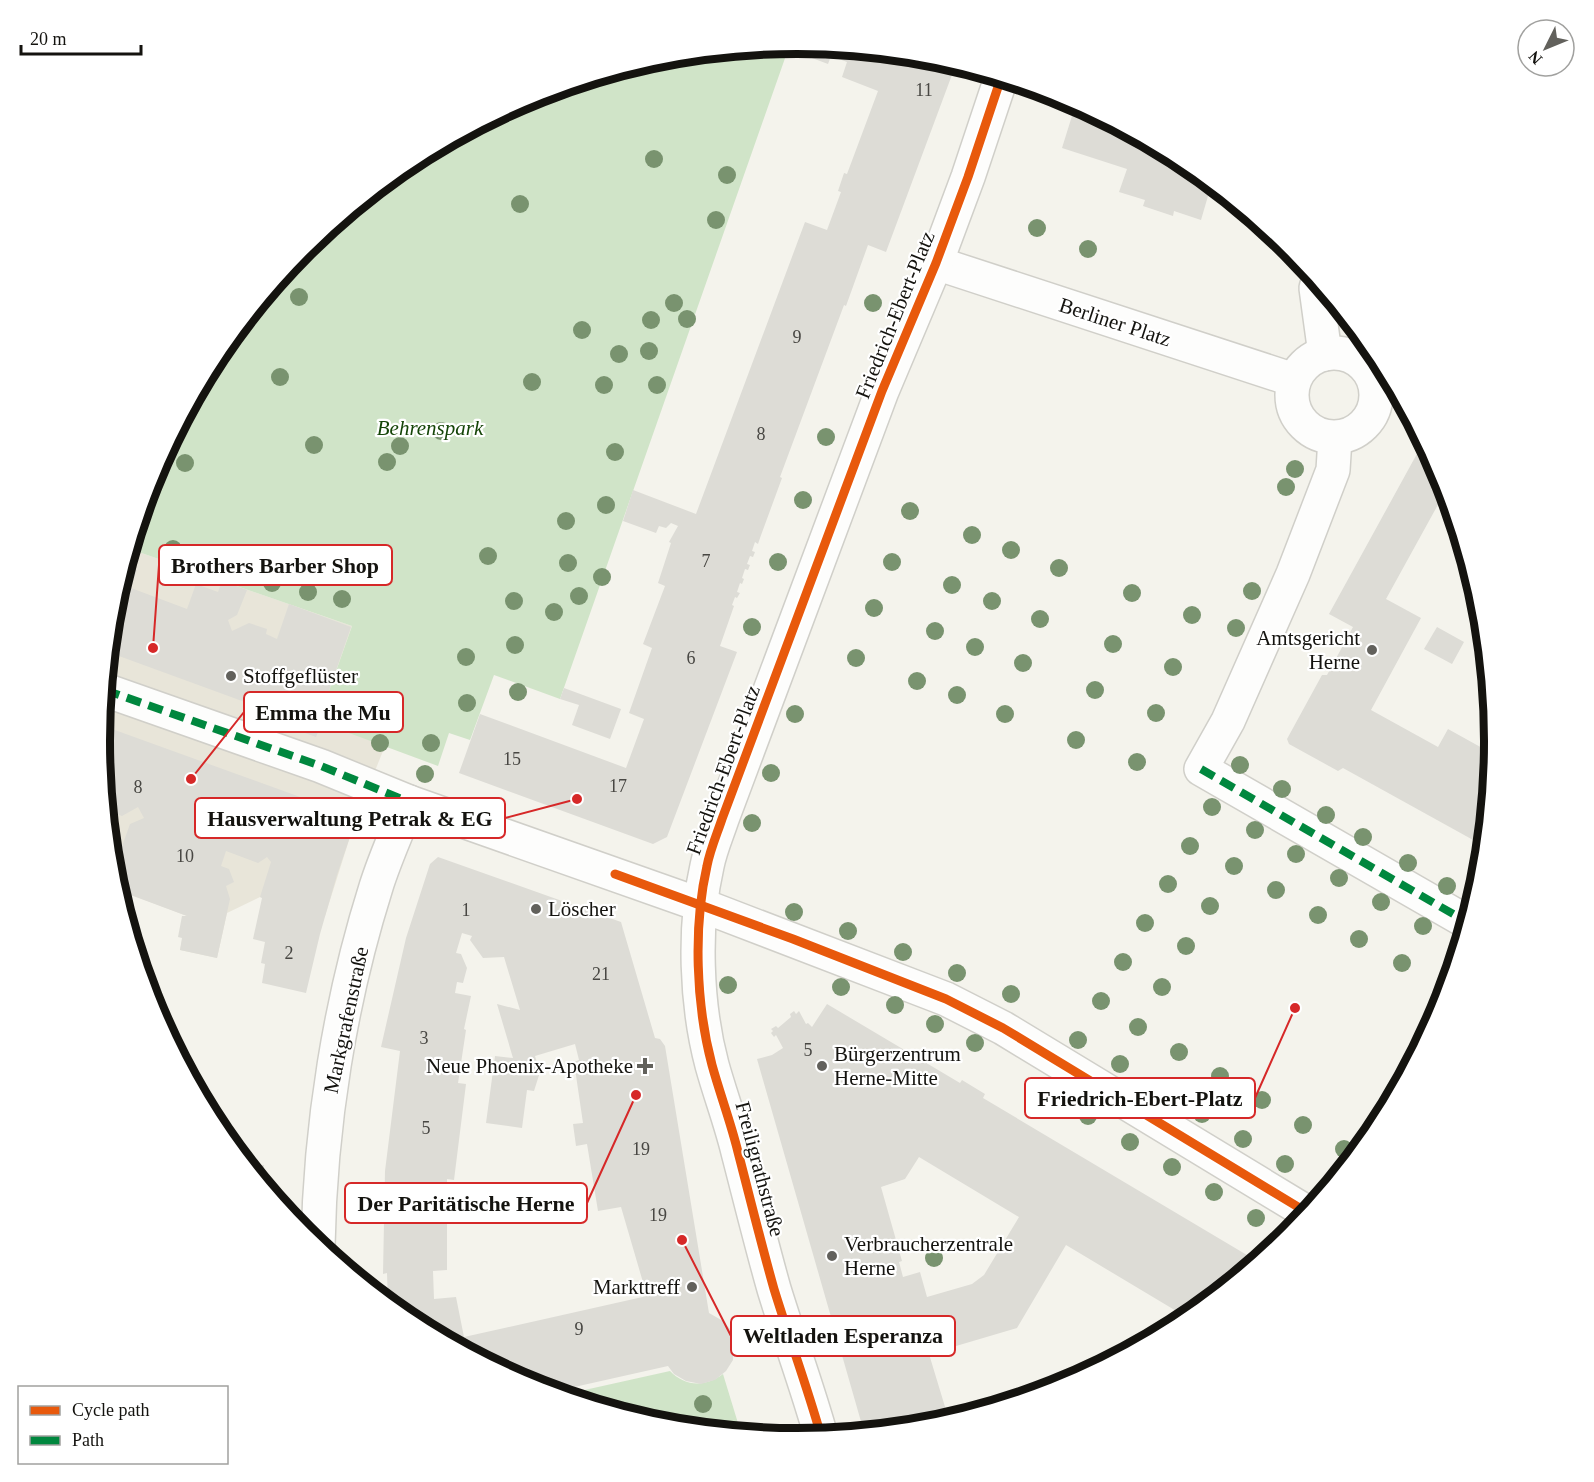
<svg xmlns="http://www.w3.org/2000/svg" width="1594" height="1482" viewBox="0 0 1594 1482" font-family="'Times New Roman',serif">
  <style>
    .built { fill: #e8e5d9 }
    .green { fill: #d0e4c8 }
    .building { fill: #dddcd6; fill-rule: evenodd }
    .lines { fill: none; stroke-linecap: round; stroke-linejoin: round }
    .pedestrian-casing { stroke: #d0cfc9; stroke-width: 36 }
    .minor-casing { stroke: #d0cfc9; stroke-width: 36 }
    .pedestrian { stroke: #fdfdfc; stroke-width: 33 }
    .minor { stroke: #fdfdfc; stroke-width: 33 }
    .quiet { stroke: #00873e; stroke-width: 8; stroke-dasharray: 15 8; stroke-linecap: butt }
    .cycleway-casing { stroke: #fff; stroke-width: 13 }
    .cycleway { stroke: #e8590c; stroke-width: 9 }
    .tree { fill: #79936f }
    .poi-dot { fill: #62615c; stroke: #fff; stroke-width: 2 }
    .labels { text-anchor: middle; stroke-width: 4.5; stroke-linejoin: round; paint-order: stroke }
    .number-label { font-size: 18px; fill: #484743 }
    .street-label { font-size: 21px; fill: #14130f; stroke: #fff }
    .park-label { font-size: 21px; font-style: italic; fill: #154508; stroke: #fff }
    .poi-label { font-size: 21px; fill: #14130f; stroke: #fff; text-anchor: start }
    .rim { fill: none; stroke: #14130f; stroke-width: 8 }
    .leader { fill: none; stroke: #d62828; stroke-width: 2 }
    .callout-dot { fill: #d62828; stroke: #fff; stroke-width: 2 }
    .callout { fill: #fff; stroke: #d62828; stroke-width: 2 }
    .callout-label { font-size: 22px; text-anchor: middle; font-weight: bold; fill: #14130f }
  </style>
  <rect width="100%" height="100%" fill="#f4f3ec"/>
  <polygon class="built" points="130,549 352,626 324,705 328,707 322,722 385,746 356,818 325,916 260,897 227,913 217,958 180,950 187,916 132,895 124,914 113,877 100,741 113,605"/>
  <g class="green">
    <polygon points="790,44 560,699 494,675 470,740 449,733 438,766 322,723 328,707 324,705 352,626 130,549 138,522 177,428 217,353 304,248 410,161 530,96 661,57"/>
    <path d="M670,1371C685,1387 706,1387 723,1374L741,1433L661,1425L562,1395Z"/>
  </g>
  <g class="building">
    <polygon points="790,44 933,57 956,64 886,252 868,245 846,306 844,305 780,477 782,478 760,538 758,544 755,542 752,551 755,552 753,557 750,556 747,564 750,565 748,570 745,569 742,578 744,579 742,584 740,583 737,592 740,593 737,598 735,597 732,605 734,606 720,646 737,652 667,837 653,844 459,773 480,714 626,768 644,719 629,713 652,648 643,644 665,586 658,583 671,543 669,542 678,526 671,523 666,528 659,526 656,533 623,521 633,490 696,514 805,222 827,230 841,192 838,191 844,173 847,174 878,91 842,77 847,62 831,56 828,64 788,49"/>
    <polygon points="1076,103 1185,161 1239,206 1208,196 1201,220 1174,211 1173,216 1143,206 1145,200 1119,192 1127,169 1062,148"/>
    <polygon points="1424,441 1442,474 1452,507 1440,501 1386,599 1421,618 1371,710 1438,747 1448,729 1493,754 1484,846 1343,768 1338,771 1289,744 1287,739 1322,675 1327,675 1353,627 1329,614"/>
    <polygon points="169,444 170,445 152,491 141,511 153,474"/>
    <polygon points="125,565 137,570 131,588 187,609 196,584 218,592 222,581 247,590 237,615 228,620 232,631 249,623 267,629 266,634 277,639 289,604 351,627 324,705 328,707 316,737 251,713 253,705 108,652 113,605"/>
    <polygon points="1437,627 1464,642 1452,664 1424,649"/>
    <polygon points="564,688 621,709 610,739 572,725 579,705 560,699"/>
    <polygon points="101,725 347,814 353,828 337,875 320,934 306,993 262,983 265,964 261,963 265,942 253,939 262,898 260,897 271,862 267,857 258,863 226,851 221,866 229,869 234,882 226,886 230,899 217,958 180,950 182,938 178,937 182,916 187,916 117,890 113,877 111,854 113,849 120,852 130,824 144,818 138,807 122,816 106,810 100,741"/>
    <path d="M438,857L621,922L655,1038L660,1039L665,1046L709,1313L723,1321L731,1330L734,1340L733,1360L726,1371L715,1380L701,1384L686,1381L674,1374L668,1366L552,1392L530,1385L409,1321L388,1303L387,1273L383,1274L385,1171L400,1051L381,1047L406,938L430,864ZM462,933L472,936L470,940L483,958L504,957L520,1010L497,1004L513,1058L495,1056L486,1123L522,1128L527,1090L534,1091L540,1072L535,1056L575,1044L579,1060L574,1062L583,1123L573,1124L576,1146L587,1144L598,1211L621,1207L647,1296L464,1337L456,1297L434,1299L433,1271L447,1270V1179L454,1180L466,1084L458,1083L466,1030L464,1029L471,996L455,993L457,982L463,983L467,968L461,954L456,953Z"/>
    <path d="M827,1004L960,1083L962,1080L985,1094L983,1098L1257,1261L1188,1318L1066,1245L1017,1328L929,1354L949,1420L933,1425L864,1432L757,1059L772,1055L783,1048L776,1035L774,1037L771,1033L773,1031L771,1029L776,1026L778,1028L791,1017L790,1014L794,1011L796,1014L799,1011L806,1024L808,1023L812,1027ZM919,1157L1019,1217L984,1275L972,1284L927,1297L920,1272L903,1277L899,1262L902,1261L881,1187L905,1179Z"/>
    <polygon points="246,1164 264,1165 263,1184 256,1176"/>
  </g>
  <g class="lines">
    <g class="pedestrian-casing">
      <polyline id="pedestrian" points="105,690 321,766 409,802"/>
    </g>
    <g class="minor-casing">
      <g id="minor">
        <polyline points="936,263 1294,380"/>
        <polyline points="1318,282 1316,288 1325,354"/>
        <circle cx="1334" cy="395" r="42"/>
        <polyline points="1335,438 1333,470 1293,574 1228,721 1201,769 1467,922"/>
        <path d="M318,1246C320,1126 340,1001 376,887C385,858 398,830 409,802L701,905L946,999L1003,1028L1308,1213"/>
        <path d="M821,1436C807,1386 789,1338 774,1289C761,1243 750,1198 738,1152C731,1123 720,1094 712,1065C696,1005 693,927 707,866C710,850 717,834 722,819L882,391L936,263L968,177L1001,78"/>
      </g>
    </g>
    <use href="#pedestrian" class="pedestrian"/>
    <use href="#minor" class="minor"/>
    <g class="quiet">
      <polyline points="105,690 321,766 409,802"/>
      <polyline points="1201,769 1467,922"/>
    </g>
    <g class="cycleway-casing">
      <g id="cycleway">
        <polyline points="615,874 793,939 946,999 1003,1028 1308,1213"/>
        <path d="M821,1436C807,1386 789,1338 774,1289C761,1243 750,1198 738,1152C731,1123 720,1094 712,1065C696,1005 693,927 707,866C710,850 717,834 722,819L882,391L936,263L968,177L1001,78"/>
      </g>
    </g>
    <use href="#cycleway" class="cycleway"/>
  </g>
  <g class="tree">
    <circle cx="654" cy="159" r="9"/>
    <circle cx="727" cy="175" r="9"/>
    <circle cx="520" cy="204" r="9"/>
    <circle cx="716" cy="220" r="9"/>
    <circle cx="1037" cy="228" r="9"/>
    <circle cx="1088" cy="249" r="9"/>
    <circle cx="299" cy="297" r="9"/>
    <circle cx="674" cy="303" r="9"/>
    <circle cx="873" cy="303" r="9"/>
    <circle cx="687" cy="319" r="9"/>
    <circle cx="651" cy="320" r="9"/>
    <circle cx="582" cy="330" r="9"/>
    <circle cx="649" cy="351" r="9"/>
    <circle cx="619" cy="354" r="9"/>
    <circle cx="280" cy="377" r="9"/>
    <circle cx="532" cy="382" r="9"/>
    <circle cx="604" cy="385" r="9"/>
    <circle cx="657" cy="385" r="9"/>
    <circle cx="441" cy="431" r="9"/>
    <circle cx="826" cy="437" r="9"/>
    <circle cx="314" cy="445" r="9"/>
    <circle cx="400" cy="446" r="9"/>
    <circle cx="615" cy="452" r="9"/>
    <circle cx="387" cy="462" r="9"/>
    <circle cx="185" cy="463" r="9"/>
    <circle cx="1295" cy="469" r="9"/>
    <circle cx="1286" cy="487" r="9"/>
    <circle cx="803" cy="500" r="9"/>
    <circle cx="606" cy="505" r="9"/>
    <circle cx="910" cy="511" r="9"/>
    <circle cx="566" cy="521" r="9"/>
    <circle cx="972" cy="535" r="9"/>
    <circle cx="173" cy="549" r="9"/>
    <circle cx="1011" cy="550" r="9"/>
    <circle cx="488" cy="556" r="9"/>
    <circle cx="778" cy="562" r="9"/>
    <circle cx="892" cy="562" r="9"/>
    <circle cx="568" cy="563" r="9"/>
    <circle cx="1059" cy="568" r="9"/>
    <circle cx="602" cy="577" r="9"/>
    <circle cx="272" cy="583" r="9"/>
    <circle cx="952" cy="585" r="9"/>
    <circle cx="1252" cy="591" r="9"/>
    <circle cx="308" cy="592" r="9"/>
    <circle cx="1132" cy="593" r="9"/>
    <circle cx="579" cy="596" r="9"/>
    <circle cx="342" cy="599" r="9"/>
    <circle cx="514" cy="601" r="9"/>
    <circle cx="992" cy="601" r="9"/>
    <circle cx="874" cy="608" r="9"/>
    <circle cx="554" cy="612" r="9"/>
    <circle cx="1192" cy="615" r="9"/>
    <circle cx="1040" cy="619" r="9"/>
    <circle cx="752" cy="627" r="9"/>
    <circle cx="1236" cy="628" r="9"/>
    <circle cx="935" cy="631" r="9"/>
    <circle cx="1113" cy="644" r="9"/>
    <circle cx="515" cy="645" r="9"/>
    <circle cx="975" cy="647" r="9"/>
    <circle cx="466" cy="657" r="9"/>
    <circle cx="856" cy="658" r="9"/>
    <circle cx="1023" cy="663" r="9"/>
    <circle cx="1173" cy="667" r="9"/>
    <circle cx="917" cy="681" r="9"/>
    <circle cx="1095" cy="690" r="9"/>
    <circle cx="518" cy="692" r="9"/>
    <circle cx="957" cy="695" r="9"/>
    <circle cx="467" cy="703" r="9"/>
    <circle cx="1156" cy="713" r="9"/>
    <circle cx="795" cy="714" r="9"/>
    <circle cx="1005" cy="714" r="9"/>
    <circle cx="1076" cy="740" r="9"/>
    <circle cx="380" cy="743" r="9"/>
    <circle cx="431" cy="743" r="9"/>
    <circle cx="1137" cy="762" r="9"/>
    <circle cx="1240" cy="765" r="9"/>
    <circle cx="771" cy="773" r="9"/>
    <circle cx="425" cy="774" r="9"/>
    <circle cx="1282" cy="789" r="9"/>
    <circle cx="1212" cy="807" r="9"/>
    <circle cx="1326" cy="815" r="9"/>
    <circle cx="752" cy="823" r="9"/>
    <circle cx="1255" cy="830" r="9"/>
    <circle cx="1363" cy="837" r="9"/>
    <circle cx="1190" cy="846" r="9"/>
    <circle cx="1296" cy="854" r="9"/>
    <circle cx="1408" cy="863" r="9"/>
    <circle cx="1234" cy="866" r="9"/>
    <circle cx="1339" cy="878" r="9"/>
    <circle cx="1168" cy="884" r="9"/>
    <circle cx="1447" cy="886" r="9"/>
    <circle cx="1276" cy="890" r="9"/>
    <circle cx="1381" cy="902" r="9"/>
    <circle cx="1210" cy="906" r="9"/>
    <circle cx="794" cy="912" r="9"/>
    <circle cx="1318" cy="915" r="9"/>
    <circle cx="1145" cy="923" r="9"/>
    <circle cx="1423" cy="926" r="9"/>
    <circle cx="848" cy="931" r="9"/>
    <circle cx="1359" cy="939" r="9"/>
    <circle cx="1186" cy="946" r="9"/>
    <circle cx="903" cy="952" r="9"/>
    <circle cx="1123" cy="962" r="9"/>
    <circle cx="1402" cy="963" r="9"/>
    <circle cx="957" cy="973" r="9"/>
    <circle cx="728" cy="985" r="9"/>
    <circle cx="841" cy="987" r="9"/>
    <circle cx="1162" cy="987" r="9"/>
    <circle cx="1011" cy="994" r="9"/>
    <circle cx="1101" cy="1001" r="9"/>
    <circle cx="895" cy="1005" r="9"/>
    <circle cx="935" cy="1024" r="9"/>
    <circle cx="1138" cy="1027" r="9"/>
    <circle cx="1078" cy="1040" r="9"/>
    <circle cx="975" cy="1043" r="9"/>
    <circle cx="1179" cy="1052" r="9"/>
    <circle cx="1120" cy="1064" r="9"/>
    <circle cx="1220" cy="1076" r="9"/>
    <circle cx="1262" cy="1100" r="9"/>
    <circle cx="1202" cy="1114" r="9"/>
    <circle cx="1088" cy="1116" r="9"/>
    <circle cx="1303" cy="1125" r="9"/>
    <circle cx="1243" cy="1139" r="9"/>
    <circle cx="1130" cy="1142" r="9"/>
    <circle cx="1344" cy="1149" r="9"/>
    <circle cx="1285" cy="1164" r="9"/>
    <circle cx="1172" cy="1167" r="9"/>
    <circle cx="1214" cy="1192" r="9"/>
    <circle cx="1256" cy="1218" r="9"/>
    <circle cx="934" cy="1258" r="9"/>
    <circle cx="703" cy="1404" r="9"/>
  </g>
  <g class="poi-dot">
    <circle cx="1372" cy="650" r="6"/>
    <circle cx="231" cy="676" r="6"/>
    <circle cx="536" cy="909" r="6"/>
    <path d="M642 1057h6v6h6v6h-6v6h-6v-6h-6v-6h6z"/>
    <circle cx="822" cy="1066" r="6"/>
    <circle cx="832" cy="1256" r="6"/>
    <circle cx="692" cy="1287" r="6"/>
  </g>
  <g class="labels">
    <g class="number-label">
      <text x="924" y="96">11</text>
      <text x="797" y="343">9</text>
      <text x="761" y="440">8</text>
      <text x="706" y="567">7</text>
      <text x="691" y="664">6</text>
      <text x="512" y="765">15</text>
      <text x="618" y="792">17</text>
      <text x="138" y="793">8</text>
      <text x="185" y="862">10</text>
      <text x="466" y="916">1</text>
      <text x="289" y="959">2</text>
      <text x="601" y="980">21</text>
      <text x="424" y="1044">3</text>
      <text x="808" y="1056">5</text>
      <text x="426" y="1134">5</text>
      <text x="641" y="1155">19</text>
      <text x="658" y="1221">19</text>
      <text x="579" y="1335">9</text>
    </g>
    <g class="street-label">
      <text transform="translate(895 315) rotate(-68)" y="7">Friedrich-Ebert-Platz</text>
      <text transform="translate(1115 322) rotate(18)" y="7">Berliner Platz</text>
      <text transform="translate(723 770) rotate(-70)" y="7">Friedrich-Ebert-Platz</text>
      <text transform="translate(346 1020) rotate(-78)" y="7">Markgrafenstraße</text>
      <text transform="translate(760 1169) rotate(75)" y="7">Freiligrathstraße</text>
    </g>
    <g class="park-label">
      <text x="430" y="435">Behrenspark</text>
    </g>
    <g class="poi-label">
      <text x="1360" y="645" text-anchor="end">Amtsgericht<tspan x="1360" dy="24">Herne</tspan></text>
      <text x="243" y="683">Stoffgeflüster</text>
      <text x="548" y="916">Löscher</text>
      <text x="834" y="1061">Bürgerzentrum<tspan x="834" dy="24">Herne-Mitte</tspan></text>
      <text x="633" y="1073" text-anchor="end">Neue Phoenix-Apotheke</text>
      <text x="844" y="1251">Verbraucherzentrale<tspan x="844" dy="24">Herne</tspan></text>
      <text x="680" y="1294" text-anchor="end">Markttreff</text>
    </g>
  </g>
  <path d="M0 0H1594V1482H0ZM110 741a687 687 0 1 1 1374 0a687 687 0 1 1-1374 0Z" fill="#fff" fill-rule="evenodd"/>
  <path class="rim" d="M110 741a687 687 0 1 1 1374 0a687 687 0 1 1-1374 0Z"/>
  <path class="leader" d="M153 648L159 565M191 779L244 712M577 799L505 818M1295 1008L1255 1098M636 1095L587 1203M682 1240L731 1336"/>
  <g class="callout-dot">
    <circle cx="153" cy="648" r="6"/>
    <circle cx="191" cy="779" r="6"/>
    <circle cx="577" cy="799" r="6"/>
    <circle cx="1295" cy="1008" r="6"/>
    <circle cx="636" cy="1095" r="6"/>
    <circle cx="682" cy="1240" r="6"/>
  </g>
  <g class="callout">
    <rect x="159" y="545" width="233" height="40" rx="6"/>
    <rect x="244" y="692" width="159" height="40" rx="6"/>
    <rect x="195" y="798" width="310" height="40" rx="6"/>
    <rect x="1025" y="1078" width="230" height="40" rx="6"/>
    <rect x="345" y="1183" width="242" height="40" rx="6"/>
    <rect x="731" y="1316" width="224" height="40" rx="6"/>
  </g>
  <g class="callout-label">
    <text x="275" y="573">Brothers Barber Shop</text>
    <text x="323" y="720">Emma the Mu</text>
    <text x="350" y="826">Hausverwaltung Petrak &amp; EG</text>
    <text x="1140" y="1106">Friedrich-Ebert-Platz</text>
    <text x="466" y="1211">Der Paritätische Herne</text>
    <text x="843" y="1343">Weltladen Esperanza</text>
  </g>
  <rect x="18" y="1386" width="210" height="78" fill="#ffffff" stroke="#a1a19f" stroke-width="1.5"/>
  <rect x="30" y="1406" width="30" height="9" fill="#e8590c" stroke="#a1a19f" stroke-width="1.5"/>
  <text x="72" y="1416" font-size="18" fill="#14130f">Cycle path</text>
  <rect x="30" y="1436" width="30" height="9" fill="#00873e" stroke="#a1a19f" stroke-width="1.5"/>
  <text x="72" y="1446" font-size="18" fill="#14130f">Path</text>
  <g transform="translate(1546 48) rotate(227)"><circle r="28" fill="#ffffff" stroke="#a1a19f" stroke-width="1.5"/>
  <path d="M0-4.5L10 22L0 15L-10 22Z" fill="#62615c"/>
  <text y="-9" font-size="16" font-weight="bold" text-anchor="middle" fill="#14130f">N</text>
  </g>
  <path d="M21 45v9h120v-9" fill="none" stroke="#14130f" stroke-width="3"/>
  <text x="30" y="45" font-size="18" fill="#14130f" stroke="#ffffff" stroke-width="4.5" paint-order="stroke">20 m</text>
</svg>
